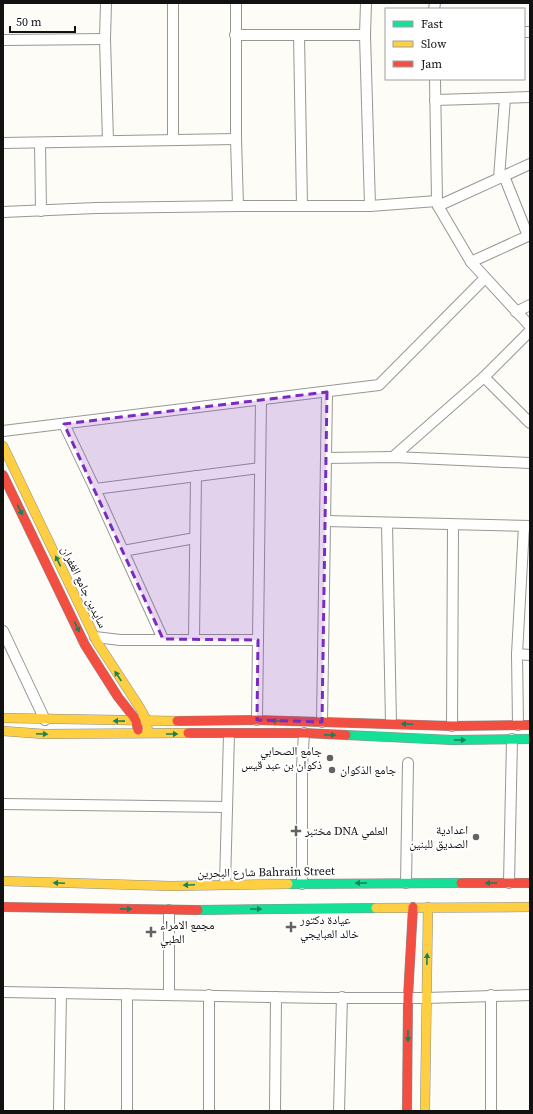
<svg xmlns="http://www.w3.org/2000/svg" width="533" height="1114" viewBox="0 0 533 1114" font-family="'Source Serif 4','Noto Naskh Arabic',serif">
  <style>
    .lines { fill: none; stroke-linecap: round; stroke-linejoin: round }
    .street-casing { stroke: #979795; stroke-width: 12 }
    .fast-casing { stroke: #8e8d8b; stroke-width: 10 }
    .slow-casing { stroke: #8e8d8b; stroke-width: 10 }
    .jam-casing { stroke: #8e8d8b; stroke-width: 10 }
    .street { stroke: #fffffe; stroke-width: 10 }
    .fast { stroke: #16e098; stroke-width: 9 }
    .slow { stroke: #ffcf43; stroke-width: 9 }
    .jam { stroke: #f24e42; stroke-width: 9 }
    .oneway { fill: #14835b }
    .marked { fill: #7b2cbf; fill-opacity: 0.2; stroke: #7b2cbf; stroke-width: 3; stroke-dasharray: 8 5; stroke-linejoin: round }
    .poi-dot { fill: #646362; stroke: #fff; stroke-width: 1.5 }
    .labels { text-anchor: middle; stroke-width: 4; stroke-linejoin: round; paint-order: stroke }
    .street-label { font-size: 12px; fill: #111; stroke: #fff }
    .poi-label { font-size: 12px; fill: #111; stroke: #fff; text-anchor: start }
  </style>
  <rect width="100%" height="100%" fill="#fdfcf7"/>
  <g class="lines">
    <g class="street-casing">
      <g id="street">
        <polyline points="106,3 105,39 108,141"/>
        <polyline points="236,3 236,139 238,206"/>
        <polyline points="366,3 365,35 370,206"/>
        <polyline points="434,9 435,3"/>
        <polyline points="524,32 530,32"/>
        <polyline points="235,35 365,35"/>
        <polyline points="299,35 302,206"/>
        <polyline points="3,40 105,39"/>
        <polyline points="435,79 437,201 438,206 471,262 530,326"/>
        <polyline points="435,100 530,97"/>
        <polyline points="173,140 173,3"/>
        <polyline points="3,143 236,139"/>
        <polyline points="40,143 41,211"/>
        <polyline points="504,176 528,236"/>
        <polyline points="499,178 505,98"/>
        <polyline points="438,206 530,164"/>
        <polyline points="3,212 96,208 238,206 370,206 437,201"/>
        <polyline points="471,262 530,235"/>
        <polyline points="516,312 530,305"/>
        <polyline points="484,377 530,423"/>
        <polyline points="64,424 95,489 163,639"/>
        <polyline points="3,431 379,385 485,278"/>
        <polyline points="393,457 484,377 530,331"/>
        <polyline points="327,458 393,457 530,463"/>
        <polyline points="95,489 260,468"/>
        <polyline points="326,521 530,526"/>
        <polyline points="387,524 391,723"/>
        <polyline points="123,551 195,538"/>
        <polyline points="3,631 45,720"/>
        <polyline points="95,637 120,640 258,640"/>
        <polyline points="194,639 196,476"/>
        <polyline points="517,654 530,655"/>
        <polyline points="257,720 261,400"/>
        <polyline points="322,722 327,392"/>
        <polyline points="518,725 517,654 524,526"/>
        <polyline points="452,726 453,525"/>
        <polyline points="3,804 227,807"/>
        <polyline points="406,883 408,763"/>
        <polyline points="509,883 512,739"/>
        <polyline points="225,884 229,734"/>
        <polyline points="302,884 302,766 304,733"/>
        <polyline points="169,910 169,995"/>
        <polyline points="3,992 326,998 426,998 530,995"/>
        <polyline points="127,994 127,1111"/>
        <polyline points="59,1111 61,993"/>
        <polyline points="209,1111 209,995"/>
        <polyline points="275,1111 276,997"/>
        <polyline points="339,1111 342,997"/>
        <polyline points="491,1111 491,995"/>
      </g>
    </g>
    <g class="fast-casing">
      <g id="fast">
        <polyline points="346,735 452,740 530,739"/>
        <polyline points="288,884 461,883"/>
        <polyline points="198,910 376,908"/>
      </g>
    </g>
    <g class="slow-casing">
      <g id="slow">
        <polyline points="3,446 97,642 140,708 146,719 148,731"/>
        <polyline points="3,718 177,721"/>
        <polyline points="3,731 44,734 188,733"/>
        <polyline points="3,881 171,886 288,884"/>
        <polyline points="376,908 530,907"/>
        <polyline points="425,1111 428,907"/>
      </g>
    </g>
    <g class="jam-casing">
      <g id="jam">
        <polyline points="3,475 85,645 118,697 133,716 136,721 138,730"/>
        <polyline points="177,721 257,720 452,726 530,725"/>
        <polyline points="188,733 304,733 346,735"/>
        <polyline points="461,883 530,883"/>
        <polyline points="3,907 198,910"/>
        <polyline points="407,1111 408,997 413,907"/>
      </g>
    </g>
    <use href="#street" class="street"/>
    <use href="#fast" class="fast"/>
    <use href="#slow" class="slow"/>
    <use href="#jam" class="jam"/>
  </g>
  <defs><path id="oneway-solid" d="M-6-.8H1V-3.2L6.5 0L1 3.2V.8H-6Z"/></defs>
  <g class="oneway">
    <use href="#oneway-solid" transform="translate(20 510) rotate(64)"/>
    <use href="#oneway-solid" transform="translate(58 561) rotate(-116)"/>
    <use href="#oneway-solid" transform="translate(77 627) rotate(64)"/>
    <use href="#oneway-solid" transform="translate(118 676) rotate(-124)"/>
    <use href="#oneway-solid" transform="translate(119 721) rotate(-179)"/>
    <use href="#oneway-solid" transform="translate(277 721) rotate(-177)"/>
    <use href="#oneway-solid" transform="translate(407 724) rotate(-178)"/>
    <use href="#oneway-solid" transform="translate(42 734) rotate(3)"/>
    <use href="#oneway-solid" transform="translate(172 734)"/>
    <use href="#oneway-solid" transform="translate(330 735) rotate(1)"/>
    <use href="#oneway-solid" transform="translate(460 740) rotate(-1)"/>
    <use href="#oneway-solid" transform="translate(59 883) rotate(-178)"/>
    <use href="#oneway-solid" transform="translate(361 883) rotate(180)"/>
    <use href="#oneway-solid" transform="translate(491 883) rotate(180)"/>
    <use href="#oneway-solid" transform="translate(189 885) rotate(177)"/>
    <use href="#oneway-solid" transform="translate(126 909) rotate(1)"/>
    <use href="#oneway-solid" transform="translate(256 909)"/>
    <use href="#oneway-solid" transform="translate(427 959) rotate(-89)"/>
    <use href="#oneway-solid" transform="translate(408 1036) rotate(90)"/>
  </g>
  <path class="marked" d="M327,392L322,722L257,720L258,640L163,639L64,424Z"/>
  <g class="poi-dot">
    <circle cx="330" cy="758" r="4"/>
    <circle cx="332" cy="770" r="4"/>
    <path d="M294 825h4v4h4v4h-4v4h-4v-4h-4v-4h4z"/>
    <circle cx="476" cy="837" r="4"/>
    <path d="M289 921h4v4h4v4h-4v4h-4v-4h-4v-4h4z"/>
    <path d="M149 926h4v4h4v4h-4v4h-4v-4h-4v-4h4z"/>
  </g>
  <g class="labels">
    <g class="street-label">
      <text transform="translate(84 587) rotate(64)" y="4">سايدين جامع الغفران</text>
      <text transform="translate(266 872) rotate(-1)" y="4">شارع البحرين Bahrain Street</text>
    </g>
    <g class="poi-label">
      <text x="322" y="755" text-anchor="end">جامع الصحابي<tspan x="322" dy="14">ذكوان بن عبد قيس</tspan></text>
      <text x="340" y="774">جامع الذكوان</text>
      <text x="468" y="834" text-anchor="end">اعدادية<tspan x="468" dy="14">الصديق للبنين</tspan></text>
      <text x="305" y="835">مختبر DNA العلمي</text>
      <text x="300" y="924">عيادة دكتور<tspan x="300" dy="14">خالد العبايجي</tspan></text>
      <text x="160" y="929">مجمع الامراء<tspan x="160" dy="14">الطبي</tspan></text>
    </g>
  </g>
  <rect width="533" height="1114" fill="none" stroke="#111111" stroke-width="8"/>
  <rect x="385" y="8" width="140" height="72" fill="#ffffff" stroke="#a0a0a0"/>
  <rect x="393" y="21" width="20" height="6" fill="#16e098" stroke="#a0a0a0"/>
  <text x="421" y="28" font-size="12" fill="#111111">Fast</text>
  <rect x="393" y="41" width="20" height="6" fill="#ffcf43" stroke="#a0a0a0"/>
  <text x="421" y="48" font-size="12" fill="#111111">Slow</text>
  <rect x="393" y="61" width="20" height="6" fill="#f24e42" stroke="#a0a0a0"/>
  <text x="421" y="68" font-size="12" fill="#111111">Jam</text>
  <path d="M10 26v6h65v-6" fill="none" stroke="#111111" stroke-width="2"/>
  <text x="16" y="26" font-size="12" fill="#111111" stroke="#ffffff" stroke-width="3" paint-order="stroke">50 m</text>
</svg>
